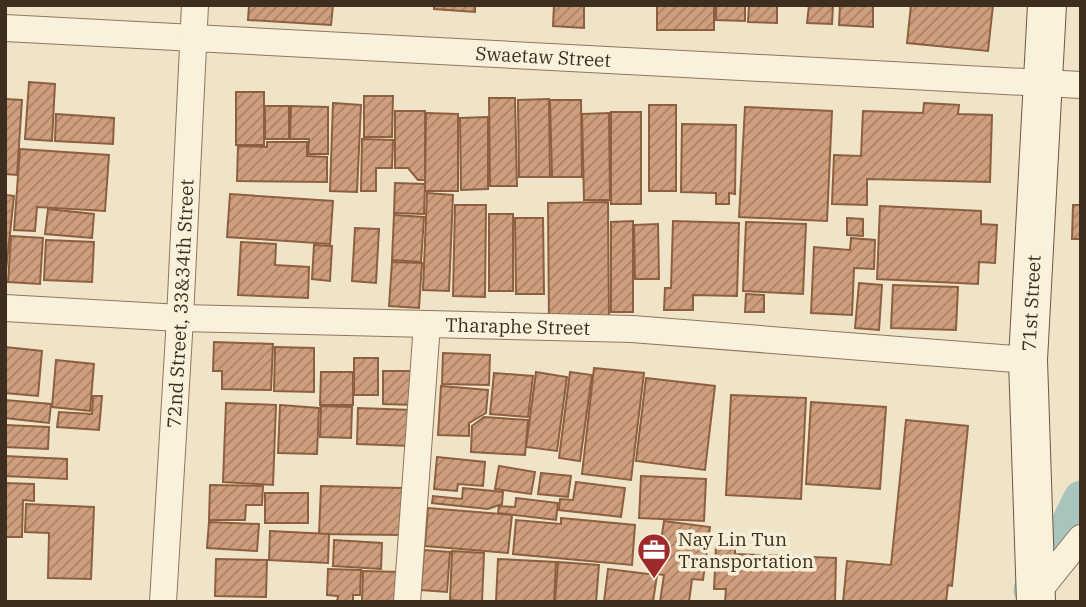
<svg xmlns="http://www.w3.org/2000/svg" width="1086" height="607" viewBox="0 0 1086 607" font-family="'IBM Plex Serif',serif">
  <style>
    .lines { fill: none; stroke-linecap: round; stroke-linejoin: round }
    .canal { stroke: #a9c4bc; stroke-width: 35 }
    .building { fill: url(#building-hatch); stroke: #8d5f41; stroke-width: 2 }
    .street-casing { stroke: #8d765c; stroke-width: 28 }
    .secondary-casing { stroke: #6f573f; stroke-width: 40 }
    .street { stroke: #faf1dc; stroke-width: 26 }
    .secondary { stroke: #faf1dc; stroke-width: 38 }
    .labels { text-anchor: middle; stroke-width: 7; stroke-linejoin: round; paint-order: stroke }
    .street-label { font-size: 19px; fill: #3d2e20; stroke: #f7eed8 }
    .poi-label { font-size: 19px; fill: #3d2e20; stroke: #f7eed8; text-anchor: start }
  </style>
  <defs>
    <pattern id="building-hatch" width="6" height="6" patternUnits="userSpaceOnUse" patternTransform="scale(1.75)"><rect width="6" height="6" fill="#cf9f7d"/><path d="M-1 1l2-2M0 6l6-6M5 7l2-2" fill="none" stroke="#a98266"/></pattern>
  </defs>
  <rect width="100%" height="100%" fill="#f0e4c8"/>
  <g class="lines">
    <polyline class="canal" points="1031,590 1069,522 1081,498"/>
  </g>
  <g class="building">
    <polygon points="249,5 333,5 331,25 248,20"/>
    <polygon points="434,5 475,5 475,12 434,9"/>
    <polygon points="554,5 584,5 584,28 553,26"/>
    <rect x="657" y="5" width="57" height="25"/>
    <polygon points="716,5 745,5 745,21 716,20"/>
    <polygon points="749,5 777,5 777,23 748,22"/>
    <polygon points="809,5 833,5 832,24 807,23"/>
    <polygon points="840,5 873,5 873,27 839,25"/>
    <polygon points="911,5 993,5 988,51 907,43"/>
    <polygon points="29,82 55,84 52,141 25,139"/>
    <rect x="236" y="92" width="28" height="53"/>
    <polygon points="364,96 393,96 392,137 364,137"/>
    <polygon points="489,98 515,98 517,186 490,186"/>
    <polygon points="5,99 22,100 17,175 5,174"/>
    <polygon points="549,99 550,177 519,177 518,100"/>
    <polygon points="550,100 581,100 582,177 552,177"/>
    <polygon points="333,103 361,105 357,192 330,191"/>
    <polygon points="924,103 959,105 958,114 992,115 990,182 867,179 867,205 832,204 834,155 861,156 863,111 923,113"/>
    <rect x="649" y="105" width="27" height="86"/>
    <rect x="265" y="106" width="24" height="33"/>
    <polygon points="291,106 328,107 328,154 308,154 309,139 290,139"/>
    <polygon points="745,107 832,111 827,221 739,217"/>
    <polygon points="395,111 425,111 425,180 418,180 408,168 395,168"/>
    <rect x="611" y="112" width="30" height="92"/>
    <polygon points="426,113 458,114 458,191 425,191"/>
    <polygon points="609,113 610,200 584,200 582,114"/>
    <polygon points="56,114 114,118 113,144 55,141"/>
    <polygon points="488,117 488,189 461,190 460,118"/>
    <polygon points="682,124 736,125 735,194 729,193 729,204 716,204 716,193 681,192"/>
    <polygon points="362,139 393,140 392,168 376,168 376,191 361,191"/>
    <polygon points="267,142 307,142 307,156 327,157 327,182 237,181 238,146 267,147"/>
    <polygon points="20,149 109,155 105,211 37,207 35,231 14,230"/>
    <polygon points="395,183 425,184 424,214 394,213"/>
    <polygon points="427,193 453,195 449,291 423,290"/>
    <polygon points="230,194 333,201 330,244 227,237"/>
    <polygon points="5,195 14,196 5,280"/>
    <polygon points="608,202 609,322 549,323 548,203"/>
    <polygon points="455,205 486,205 485,297 453,296"/>
    <polygon points="1073,205 1081,205 1081,239 1072,239"/>
    <polygon points="880,206 981,211 981,224 997,225 995,263 979,262 978,284 877,279"/>
    <polygon points="48,209 94,214 92,238 45,234"/>
    <rect x="489" y="214" width="24" height="77"/>
    <polygon points="394,215 424,217 421,262 392,260"/>
    <polygon points="515,218 543,218 544,294 516,294"/>
    <polygon points="847,218 863,219 863,236 847,235"/>
    <polygon points="633,221 633,312 611,312 611,222"/>
    <polygon points="673,221 739,223 737,296 693,295 693,310 664,310 665,288 671,288"/>
    <polygon points="746,222 806,224 803,294 743,291"/>
    <polygon points="658,224 659,279 635,279 634,225"/>
    <polygon points="355,228 379,229 376,283 352,281"/>
    <polygon points="11,236 43,238 40,284 8,282"/>
    <polygon points="851,238 875,240 874,269 854,268 852,315 811,313 814,247 850,250"/>
    <polygon points="46,240 94,242 92,282 44,280"/>
    <polygon points="241,242 276,244 275,265 309,267 308,298 238,295"/>
    <polygon points="314,245 332,246 330,281 312,279"/>
    <polygon points="392,262 422,263 419,308 389,306"/>
    <polygon points="859,283 882,285 879,330 855,328"/>
    <polygon points="893,285 958,287 956,330 891,328"/>
    <polygon points="746,294 764,295 764,312 745,312"/>
    <polygon points="214,342 273,344 271,390 222,389 222,371 213,371"/>
    <polygon points="5,347 42,351 38,396 5,393"/>
    <polygon points="275,347 314,348 314,392 274,391"/>
    <polygon points="443,353 490,355 489,385 442,384"/>
    <rect x="354" y="358" width="24" height="37"/>
    <polygon points="56,360 94,364 90,411 52,407"/>
    <polygon points="594,368 644,373 631,480 582,474"/>
    <polygon points="383,371 416,371 415,405 383,404"/>
    <polygon points="321,372 353,372 353,405 320,405"/>
    <polygon points="536,372 567,377 557,451 526,447"/>
    <polygon points="570,372 592,375 580,461 559,458"/>
    <polygon points="494,373 533,376 528,417 490,414"/>
    <polygon points="646,378 715,386 705,470 636,461"/>
    <polygon points="441,386 488,390 486,413 469,423 469,436 438,435"/>
    <polygon points="731,395 806,398 801,499 726,495"/>
    <polygon points="93,396 102,396 99,430 57,427 59,412 92,414"/>
    <polygon points="5,400 51,404 49,423 5,418"/>
    <polygon points="811,402 886,407 880,489 806,484"/>
    <polygon points="226,403 276,405 273,485 223,482"/>
    <polygon points="280,405 319,408 317,454 278,453"/>
    <polygon points="321,406 352,407 351,438 320,437"/>
    <polygon points="358,408 413,410 411,446 357,444"/>
    <polygon points="484,417 528,420 525,455 471,452 472,426"/>
    <polygon points="906,420 968,426 952,586 948,585 946,602 843,602 847,561 891,565"/>
    <polygon points="5,425 49,427 48,449 5,447"/>
    <polygon points="5,456 67,459 67,479 5,476"/>
    <polygon points="437,457 485,462 483,486 458,484 457,491 434,489"/>
    <polygon points="499,466 535,472 531,494 495,489"/>
    <polygon points="541,473 571,476 568,497 538,494"/>
    <polygon points="641,476 706,479 704,521 639,518"/>
    <polygon points="576,482 625,488 621,517 559,510 560,499 573,500"/>
    <polygon points="5,483 34,484 34,501 23,500 22,537 5,537"/>
    <polygon points="210,485 263,486 262,505 246,505 245,520 209,520"/>
    <polygon points="321,486 403,488 401,535 319,534"/>
    <polygon points="463,488 503,492 502,504 488,509 432,503 433,496 462,499"/>
    <rect x="265" y="493" width="43" height="30"/>
    <polygon points="516,498 558,503 556,520 498,513 499,506 515,507"/>
    <polygon points="26,504 94,507 91,579 48,578 49,533 25,532"/>
    <polygon points="428,508 512,515 508,553 425,546"/>
    <polygon points="561,518 635,525 632,565 513,554 516,520 561,524"/>
    <polygon points="664,521 710,527 703,580 692,579 689,602 660,602 664,575 656,574"/>
    <polygon points="209,522 259,524 257,551 207,548"/>
    <polygon points="270,531 329,534 328,563 269,560"/>
    <polygon points="334,540 382,543 381,569 333,566"/>
    <polygon points="716,546 735,547 735,554 836,558 835,602 725,602 726,589 714,589"/>
    <polygon points="424,550 450,552 447,592 421,590"/>
    <polygon points="452,551 484,553 482,602 450,600"/>
    <polygon points="216,559 267,560 266,597 215,596"/>
    <polygon points="498,559 556,562 554,602 496,602"/>
    <polygon points="558,562 599,565 596,602 555,601"/>
    <polygon points="328,569 361,570 360,595 353,595 353,602 337,602 338,596 327,595"/>
    <polygon points="608,569 657,575 653,602 604,602"/>
    <polygon points="363,571 402,572 401,602 362,602"/>
  </g>
  <g class="lines">
    <g class="street-casing">
      <g id="street">
        <path id="s1" d="M5,28L1081,85"/>
        <path id="s2" d="M5,308L180,318L632,329L1028,360"/>
        <polyline points="1036,594 1081,538"/>
        <path id="s3" d="M163,602L180,318L195,5"/>
        <polyline points="407,602 427,324"/>
      </g>
    </g>
    <g class="secondary-casing">
      <g id="secondary">
        <path id="s4" d="M1036,602L1028,360L1047,5"/>
      </g>
    </g>
    <use href="#street" class="street"/>
    <use href="#secondary" class="secondary"/>
  </g>
  <defs>
    <g id="office-pin" transform="scale(1.75)"><path d="M0 17L-7.5 6A9.5 9.5 0 1 1 7.5 6Z" fill="#9e2a2b" stroke="#f7eed8"/><path d="M-6-3h4V-5.5h4V-3h4V5H-6ZM-1-4.5V-3h2v-1.5ZM-6 0V1H6V0Z" fill="#fff"/></g>
  </defs>
  <g fill-rule="evenodd">
    <use href="#office-pin" x="654" y="550"/>
  </g>
  <g class="labels">
    <g class="street-label">
      <text dy="7" stroke="none"><textPath href="#s1" startOffset="539">Swaetaw Street</textPath></text>
      <text dy="7" stroke="none"><textPath href="#s4" startOffset="299">71st Street</textPath></text>
      <text dy="7" stroke="none"><textPath href="#s3" startOffset="299">72nd Street, 33&amp;34th Street</textPath></text>
      <text dy="7" stroke="none"><textPath href="#s2" startOffset="513">Tharaphe Street</textPath></text>
    </g>
    <g class="poi-label">
      <text x="678" y="546">Nay Lin Tun<tspan x="678" dy="22">Transportation</tspan></text>
    </g>
  </g>
  <rect width="1086" height="607" fill="none" stroke="#3d2e20" stroke-width="14"/>
</svg>
